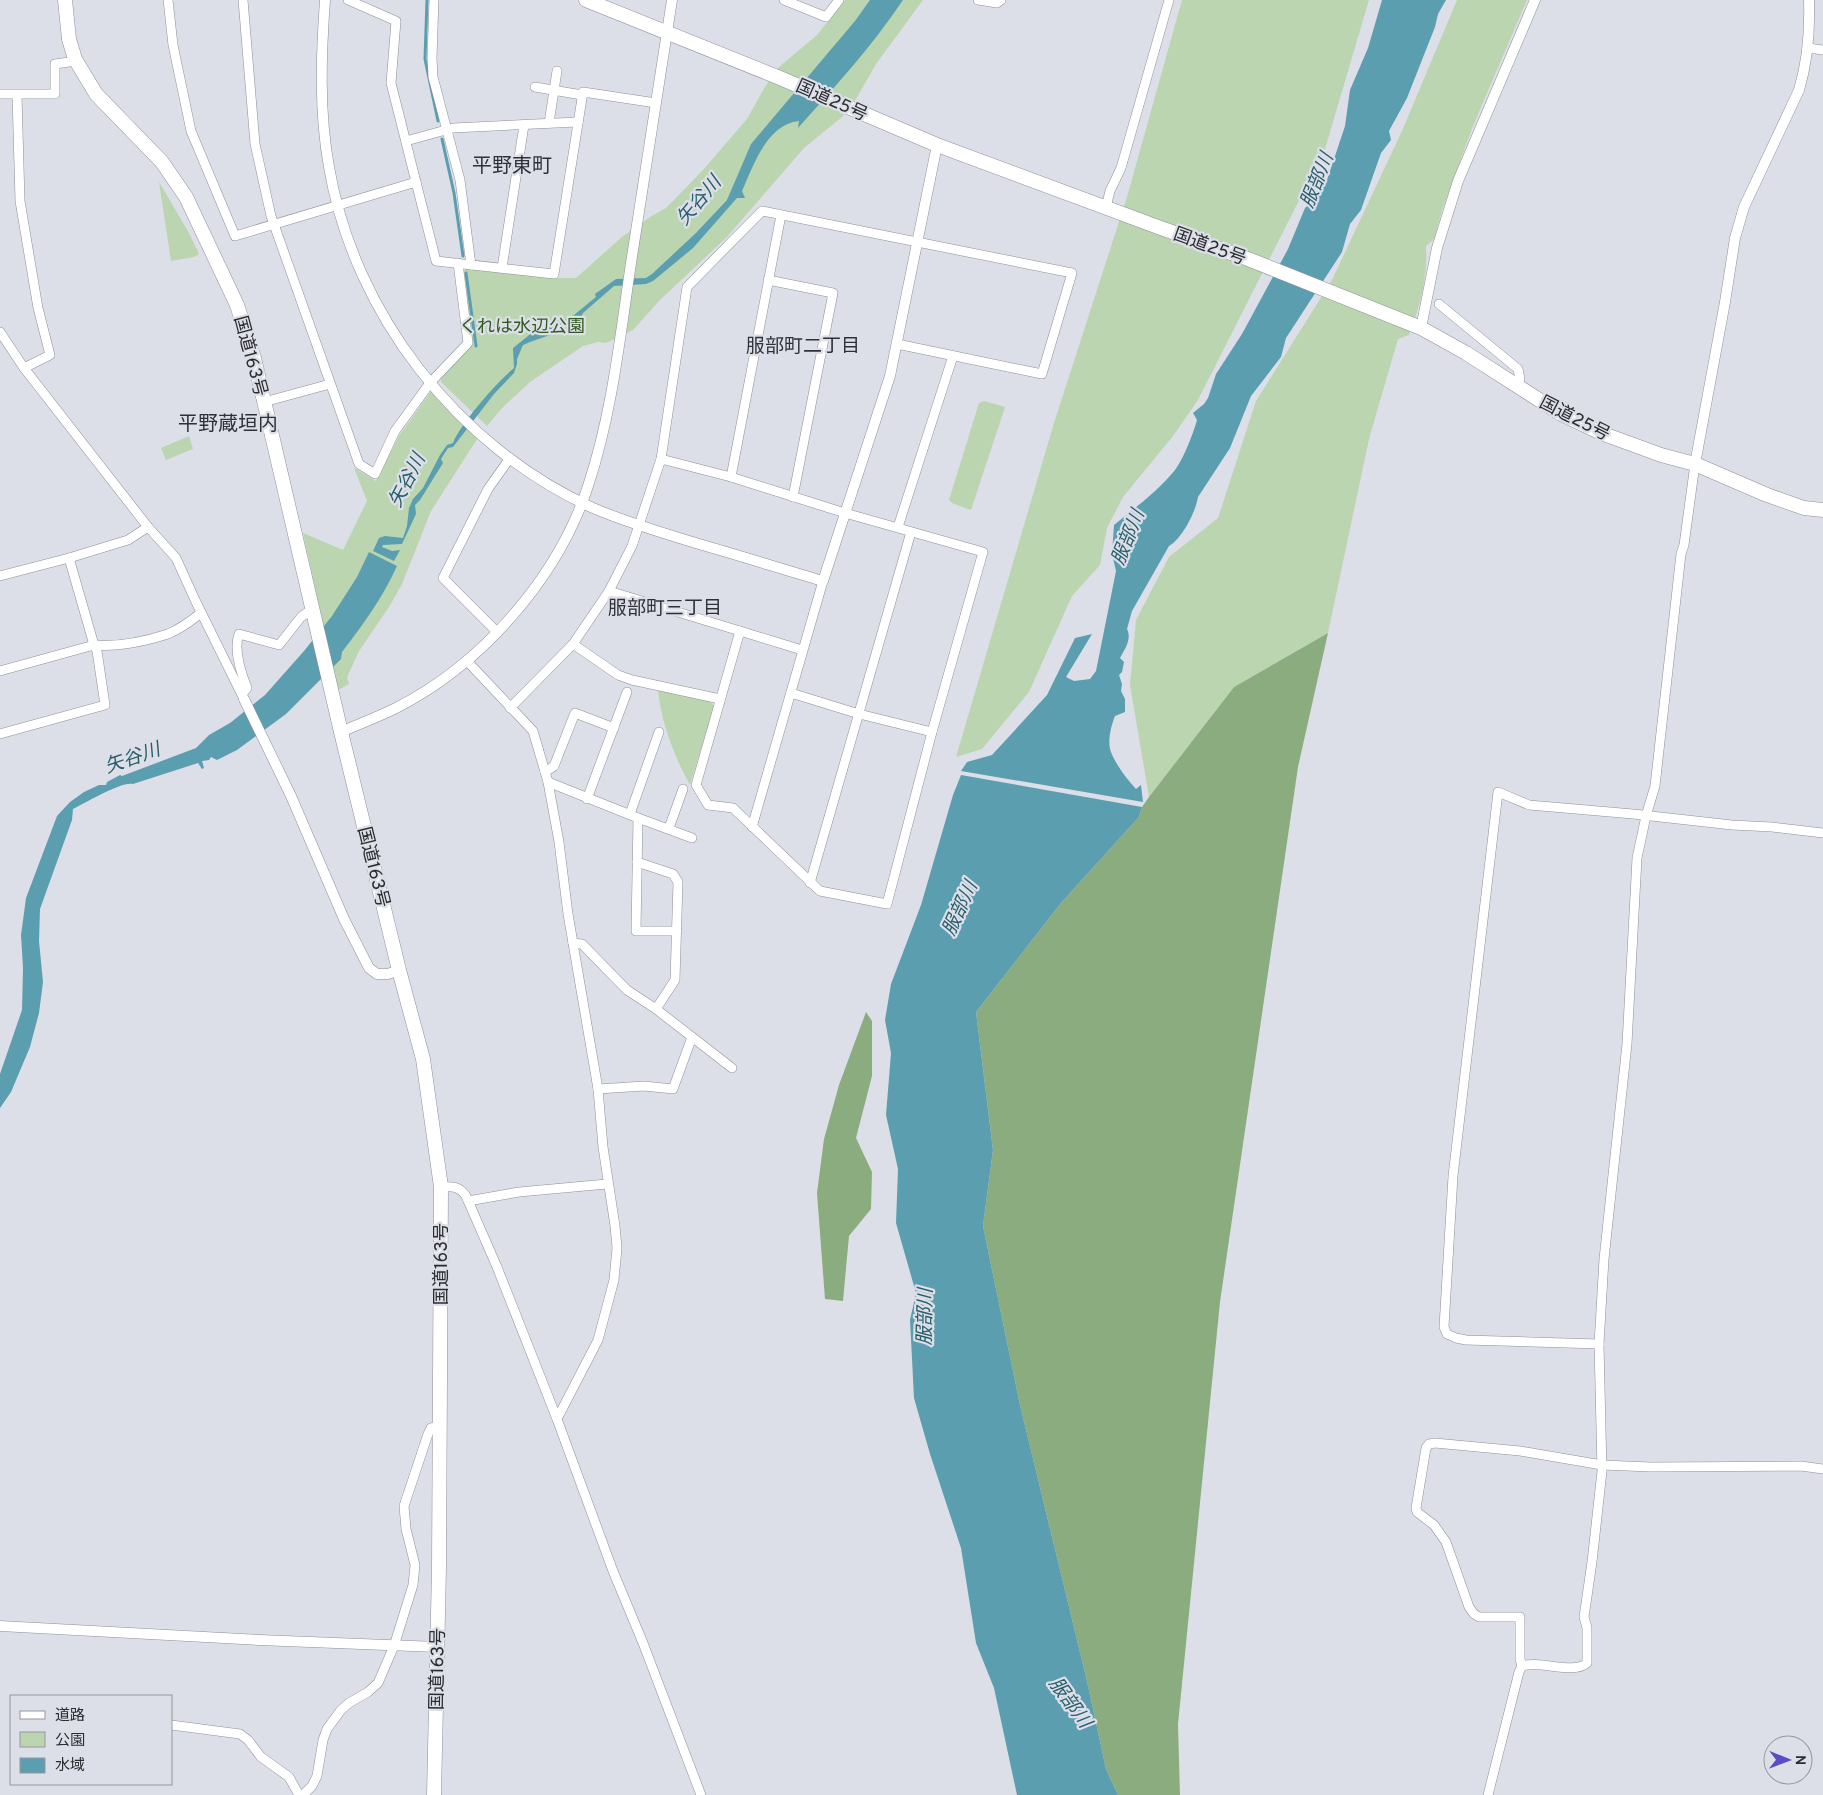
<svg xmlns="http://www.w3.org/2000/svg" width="1823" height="1795" viewBox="0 0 1823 1795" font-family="Overpass,'Noto Sans JP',sans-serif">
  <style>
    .green { fill: #bad5b0 }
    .forest { fill: #8bac7f }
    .water { fill: #5b9eb0 }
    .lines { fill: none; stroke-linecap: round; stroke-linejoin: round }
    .stream { stroke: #5b9eb0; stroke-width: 3 }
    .minor-casing { stroke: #8d9098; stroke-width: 10 }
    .tertiary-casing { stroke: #8d9098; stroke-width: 11 }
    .trunk-casing { stroke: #8d9098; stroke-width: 15 }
    .minor { stroke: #fff; stroke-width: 9 }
    .tertiary { stroke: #fff; stroke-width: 10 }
    .trunk { stroke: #fff; stroke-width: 14 }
    .labels { text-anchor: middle; stroke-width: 4.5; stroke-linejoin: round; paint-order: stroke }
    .street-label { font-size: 18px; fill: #2b2c2f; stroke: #dddfe8 }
    .park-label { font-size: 18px; fill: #2f5a1d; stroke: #dddfe8 }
    .water-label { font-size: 19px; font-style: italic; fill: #275e6c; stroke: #dddfe8 }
    .neighbourhood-label { font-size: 19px; fill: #2f3138; stroke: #dddfe8 }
    .quarter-label { font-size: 20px; fill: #2f3138; stroke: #dddfe8 }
  </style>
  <rect width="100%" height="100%" fill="#dddfe8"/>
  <g class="green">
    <polygon points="845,0 923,0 876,64 856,99 842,117 804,148 727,237 660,300 633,330 606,343 598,342 583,346 530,382 502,408 487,426 441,382 441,377 473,345 464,271 467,268 558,278 576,278 622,237 650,217 666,208 703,170 747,119 766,85 779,67 817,35"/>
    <polygon points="1182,0 1369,0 1325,149 1198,400 1173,436 1123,497 1107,528 1100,565 1072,596 1029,692 982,749 956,757 1054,423 1127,197"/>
    <path d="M1457,0H1527L1473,126L1442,210L1434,239L1426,246C1428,276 1420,307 1409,335L1398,339L1369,439L1328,633L1234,687L1149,797L1130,685L1136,620L1169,557L1218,518L1256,401L1332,280L1402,131Z"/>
    <polygon points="159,182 189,233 199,254 194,257 171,261"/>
    <polygon points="432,390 479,436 431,511 402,584 389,607 359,651 347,677 349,684 338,690 303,533 343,550 367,501 354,468 376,481 399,436"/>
    <polygon points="984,401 1005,407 971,510 952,503 949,500 979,403"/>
    <polygon points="189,436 193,449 166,460 161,448"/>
    <path d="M658,690L710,701L714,706L690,785C674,756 661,722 658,690Z"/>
  </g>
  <g class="forest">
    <polygon points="1328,633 1298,767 1220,1302 1178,1724 1180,1795 1118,1795 1106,1769 1087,1681 1020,1405 983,1226 993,1150 976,1012 1061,903 1139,817 1142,807 1149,797 1234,687"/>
    <polygon points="866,1012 872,1021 872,1076 856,1138 872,1172 871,1209 849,1236 843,1301 825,1299 817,1193 824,1139 839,1085"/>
  </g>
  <g class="water">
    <path d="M870,0H903C872,46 835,87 798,128L799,121C767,124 753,166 742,191L745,198H737L693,248L653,281L646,284L614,286L583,313C577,329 538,338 523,345L517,359V364L514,373L494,394L453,447L448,448L441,459L443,463L420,500L415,505L416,514L402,544L383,545L382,547L392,551L400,550L394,561L373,551L379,538L385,536L403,538L407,526L409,508L413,499L423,488L440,455L447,445L453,443C461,423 496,383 514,368L513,348L533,332L544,330L574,315L596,297L595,294L616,279L646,278L652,274L696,233L727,200L751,144L855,21Z"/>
    <path d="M1382,0H1446L1438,14L1435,27L1407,98L1389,131L1391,140L1381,153L1361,210L1350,224L1342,252L1286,338L1281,357L1251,396L1230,448L1198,497C1196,511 1182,539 1169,546L1132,611L1127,629C1132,639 1125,649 1120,658L1124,662L1122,672L1119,675L1122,684L1121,691L1125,699V712L1115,716C1111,726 1107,742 1111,752C1116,765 1127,779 1136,789L1141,785L1143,802L961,771L967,762L992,755L1047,695L1075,638L1092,634L1066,677L1074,681L1090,679L1096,671L1116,571L1112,554L1114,525C1135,508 1158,491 1175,470C1184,458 1193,434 1197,420L1193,413L1204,404L1208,398L1216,374L1242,334L1288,249L1305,208L1319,196L1327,180L1345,126L1350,90L1368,48Z"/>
    <path d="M369,552L397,566C383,597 363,625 342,652L341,659L286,714L237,750L217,760L211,757L209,760L202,761L204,768L202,769L198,763L133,784C122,781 85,803 73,809L72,820L40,909L39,941L43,982L39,1013L30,1047L11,1092L0,1108V1074L22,1010L23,968L21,935L26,898L57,816L70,802L84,792L99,785H106L107,782L120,775L122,776L196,748L209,735L230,723L265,695L304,651L332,616L357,577Z"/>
    <polygon points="961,775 1142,807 1139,817 1061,903 976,1012 993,1150 983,1226 1020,1405 1087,1681 1106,1769 1118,1795 1017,1795 994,1688 976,1643 961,1548 930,1454 914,1398 910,1320 916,1293 896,1223 898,1169 886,1115 891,1053 885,1020 891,984 921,905 953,795"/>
  </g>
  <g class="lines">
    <g class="stream">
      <polyline points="427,0 425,59 438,121"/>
      <polyline points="442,139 454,193 463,256"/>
      <polyline points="466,273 476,346"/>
    </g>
    <g class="minor-casing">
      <g id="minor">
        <polyline points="168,0 173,45 191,131 235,236 416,182 391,83 396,21 348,0"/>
        <polyline points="243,0 255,144 271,216 359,464 375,474 395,431 430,383 468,343 458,263"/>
        <polyline points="434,0 432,58 433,77 460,180 471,265"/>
        <polyline points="784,0 826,17 839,0"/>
        <polyline points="978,0 997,3 1001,0"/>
        <polyline points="1808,48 1823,50"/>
        <polyline points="535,87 582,95"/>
        <polyline points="0,94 55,94 55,64 69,62 75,59"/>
        <polyline points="17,96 20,201 38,308 50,355 24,368"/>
        <polyline points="549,123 557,71"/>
        <polyline points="406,141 453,128 578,122"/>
        <polyline points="416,182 436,261 554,274 583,92 656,103"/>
        <polyline points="1106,207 1110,191 1121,168 1169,0"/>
        <polyline points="502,268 524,125"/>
        <polyline points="768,280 833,293 793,497"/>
        <polyline points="1439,304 1518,369 1520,379 1517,386"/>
        <polyline points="0,332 24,368 148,527 176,558 196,602 244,699"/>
        <polyline points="264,402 330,384"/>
        <polyline points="661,459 731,477 845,513 983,552 932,732 887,904 820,891 733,808 708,805 696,785 740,631"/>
        <polyline points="731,477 781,215"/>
        <polyline points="898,527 953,356"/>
        <polyline points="0,576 69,558 128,540 148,527"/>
        <polyline points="609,591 802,650"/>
        <polyline points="497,632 443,578 488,489 510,458"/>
        <polyline points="573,644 618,675 632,680 720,699"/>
        <polyline points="467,661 533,731 548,782 559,842 568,914 598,1089 603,1147 615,1226 617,1248 614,1280 598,1340 557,1419"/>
        <path d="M0,671L94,645C117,647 146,641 168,634C180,629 191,621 201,613"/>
        <polyline points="791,693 859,714 932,732"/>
        <path d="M242,694L247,688C241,673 233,650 239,634L279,645L301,617L312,609"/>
        <polyline points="510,708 573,644 609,591 632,546 661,459 687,287 762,211 1072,273 1042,374 897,344"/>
        <polyline points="0,734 105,705 97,651 94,645 69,558"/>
        <polyline points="545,772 554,766 575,713 614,728"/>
        <polyline points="548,782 638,818 636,931 677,931"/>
        <polyline points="587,799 627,692"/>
        <polyline points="630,814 659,732"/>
        <polyline points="638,818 692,838"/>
        <polyline points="752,827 823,581"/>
        <polyline points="669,828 683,789"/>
        <polyline points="637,862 673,874 678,882 675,980 656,1009"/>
        <polyline points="810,883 911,532"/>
        <polyline points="573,943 582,944 627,990 656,1009 732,1068"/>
        <polyline points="598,1089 644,1086 673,1089 692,1037"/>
        <path d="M441,1187C452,1186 459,1186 466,1196L497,1267L557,1419L613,1571L643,1643L701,1795"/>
        <polyline points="468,1201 519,1192 607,1184"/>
        <polyline points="1599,1344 1466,1340 1456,1338 1447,1334 1444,1327 1453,1176 1498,792 1529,805 1633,814 1732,825 1772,827 1823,833"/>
        <polyline points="1522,1666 1520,1659 1520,1617 1479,1617 1474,1614 1469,1607 1446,1542 1434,1525 1417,1512 1416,1508 1426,1448 1429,1444 1435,1443 1520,1451 1602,1465 1651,1467 1801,1466 1823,1469"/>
        <polyline points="171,1725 240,1734 248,1740 261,1757 289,1777 299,1795"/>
        <polyline points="303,1795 312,1786 317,1776 323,1740 327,1729 341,1710 349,1703 368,1692 378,1683 394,1646 413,1585 415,1565 406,1529 404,1506 428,1434 431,1428 440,1425"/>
        <path d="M1488,1795L1519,1672L1522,1666C1540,1660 1574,1675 1587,1663V1628L1584,1617L1592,1562L1602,1471L1599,1344L1604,1259L1627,1044L1637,858L1646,816L1655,786L1681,554L1684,545L1695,464"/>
      </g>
    </g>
    <g class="tertiary-casing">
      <g id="tertiary">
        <path d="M325,0C321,56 319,112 329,167C354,314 458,447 593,508C628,523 663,533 699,544C741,556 782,569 823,581L890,376L937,145"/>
        <polyline points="1421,328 1437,248 1458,181 1535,0"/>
        <path d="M1695,464L1725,302L1735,238L1744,207L1799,90C1808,60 1810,31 1809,0"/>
        <polyline points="244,699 291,796 344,919 369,968 377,974 388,974 399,970"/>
        <path d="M341,732C359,724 378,717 396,708C482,664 558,578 588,486C612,414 620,337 631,263C644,175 659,88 672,0"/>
        <polyline points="0,1626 259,1640 438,1647"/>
      </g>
    </g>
    <g class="trunk-casing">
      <g id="trunk">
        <polyline points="65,0 69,39 75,59 96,94 162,162 186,197 237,305 254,358 341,732 399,970 423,1059 441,1187 439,1568 434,1795"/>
        <polyline points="586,0 780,78 937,145 1158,227 1248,259 1421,328 1466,353 1561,414 1601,433 1661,455 1695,464 1767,495 1804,508 1823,510"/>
      </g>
    </g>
    <use href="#minor" class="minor"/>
    <use href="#tertiary" class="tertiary"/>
    <use href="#trunk" class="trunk"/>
  </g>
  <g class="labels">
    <g class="street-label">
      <text transform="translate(832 100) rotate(24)" y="6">国道25号</text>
      <text transform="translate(1210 246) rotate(20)" y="6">国道25号</text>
      <text transform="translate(251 356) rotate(75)" y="6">国道163号</text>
      <text transform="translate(1575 418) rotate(27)" y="6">国道25号</text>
      <text transform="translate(374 867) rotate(76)" y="6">国道163号</text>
      <text transform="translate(441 1264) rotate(-90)" y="6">国道163号</text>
      <text transform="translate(437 1669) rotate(-89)" y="6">国道163号</text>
    </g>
    <g class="park-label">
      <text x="522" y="332">くれは水辺公園</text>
    </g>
    <g class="water-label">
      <text transform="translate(1316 180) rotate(-68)" y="7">服部川</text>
      <text transform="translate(698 200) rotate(-50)" y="7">矢谷川</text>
      <text transform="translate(406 480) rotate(-63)" y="7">矢谷川</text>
      <text transform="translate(1127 537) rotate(-68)" y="7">服部川</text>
      <text transform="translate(132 757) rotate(-19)" y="7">矢谷川</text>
      <text transform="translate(959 908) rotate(-65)" y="7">服部川</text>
      <text transform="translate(924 1317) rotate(-89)" y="7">服部川</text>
      <text transform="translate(1071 1702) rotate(54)" y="7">服部川</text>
    </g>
    <g class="neighbourhood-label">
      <text x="803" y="352">服部町二丁目</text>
      <text x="665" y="614">服部町三丁目</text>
    </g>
    <g class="quarter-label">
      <text x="512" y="172">平野東町</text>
      <text x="228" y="430">平野蔵垣内</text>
    </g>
  </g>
  <rect x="10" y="1695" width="162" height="90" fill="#dddfe8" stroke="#96979e"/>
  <rect x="20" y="1711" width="25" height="8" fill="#ffffff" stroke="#96979e"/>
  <text x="55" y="1720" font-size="15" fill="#2b2c2f">道路</text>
  <rect x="20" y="1732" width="25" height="15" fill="#bad5b0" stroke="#96979e"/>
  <text x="55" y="1745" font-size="15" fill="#2b2c2f">公園</text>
  <rect x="20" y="1758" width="25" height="15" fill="#5b9eb0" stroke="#96979e"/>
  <text x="55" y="1770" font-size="15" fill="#2b2c2f">水域</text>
  <g transform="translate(1788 1760) rotate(91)"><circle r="24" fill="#dddfe8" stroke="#96979e"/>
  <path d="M0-4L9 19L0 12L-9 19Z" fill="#5c4bc3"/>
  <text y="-8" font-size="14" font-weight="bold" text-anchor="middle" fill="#2b2c2f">N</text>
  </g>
</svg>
